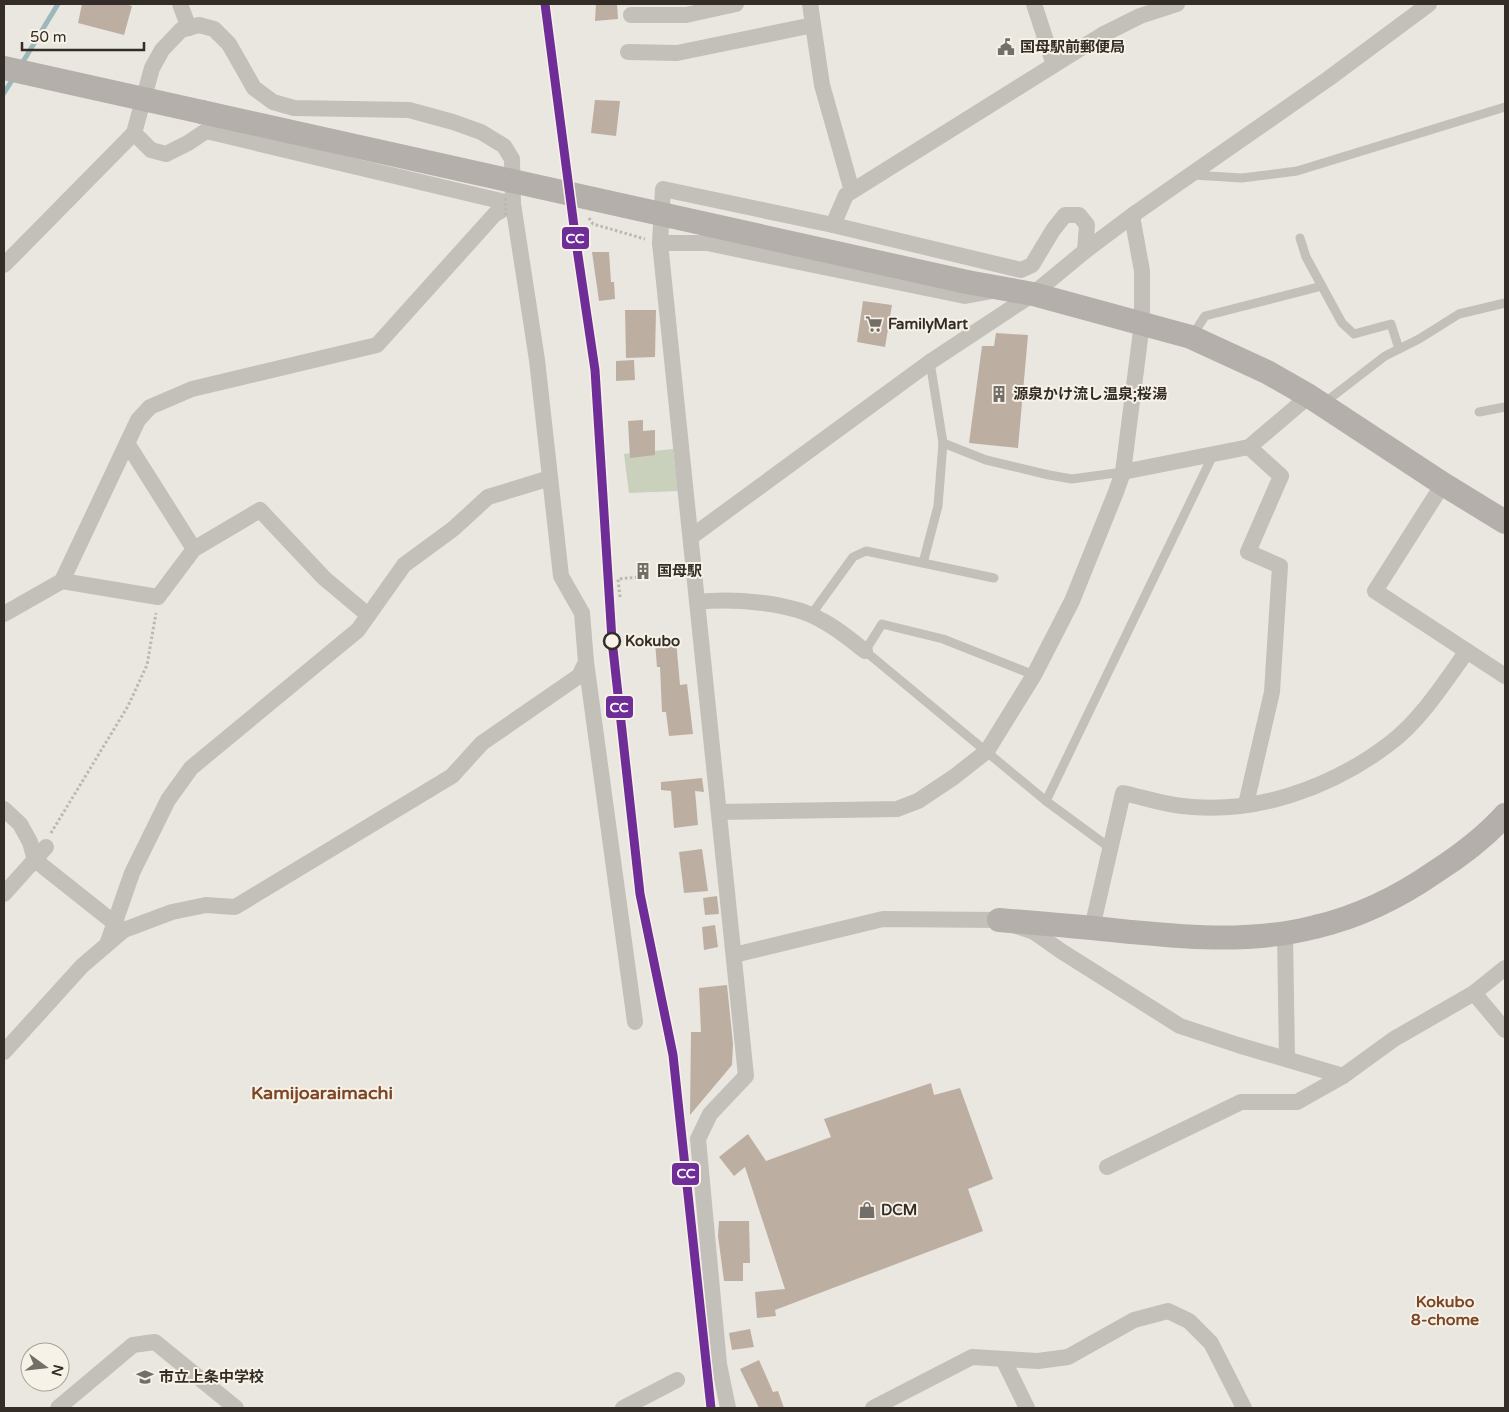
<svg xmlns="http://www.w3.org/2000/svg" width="1509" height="1412" viewBox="0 0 1509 1412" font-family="'Varela Round','Noto Sans JP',sans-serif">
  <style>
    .green { fill: #c9d0bb }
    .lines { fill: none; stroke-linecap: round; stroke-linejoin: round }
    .stream { stroke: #9db7ba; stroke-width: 5 }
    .building { fill: #bdaea2 }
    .path { stroke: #bcb7b1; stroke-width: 3; stroke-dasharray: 2.5 2.5; stroke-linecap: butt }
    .lane { stroke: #c3bfb9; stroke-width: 9 }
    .street { stroke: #c3bfb9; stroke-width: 16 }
    .secondary { stroke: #b4afaa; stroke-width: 24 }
    .path-bridge { stroke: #bcb7b1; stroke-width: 3; stroke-dasharray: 2.5 2.5; stroke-linecap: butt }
    .secondary-bridge { stroke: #b4afaa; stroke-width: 24 }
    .rail-1-casing { stroke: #f7f2e7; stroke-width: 12 }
    .rail-1 { stroke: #6f2d98; stroke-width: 9 }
    .stop-dot { fill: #f7f2e7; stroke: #342d27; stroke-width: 2.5 }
    .labels { text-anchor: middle; stroke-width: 4; stroke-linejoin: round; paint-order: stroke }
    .poi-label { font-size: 15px; font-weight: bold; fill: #342d27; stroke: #f7f2e7; text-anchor: start }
    .stop-label { font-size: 15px; font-weight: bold; fill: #342d27; stroke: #f7f2e7; text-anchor: start }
    .neighbourhood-label { font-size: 16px; font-weight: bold; fill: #7c4627; stroke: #f7f2e7 }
    .quarter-label { font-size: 18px; font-weight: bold; fill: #7c4627; stroke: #f7f2e7 }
    .line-badge { stroke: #f7f2e7; stroke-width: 2 }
    .badge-label { font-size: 14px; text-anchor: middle; font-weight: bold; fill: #fff }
  </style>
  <rect width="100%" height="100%" fill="#eae7e0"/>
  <polygon class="green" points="673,449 678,491 629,493 624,454"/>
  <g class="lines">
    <g class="stream">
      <polyline points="21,65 58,4"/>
      <polyline points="4,93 14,77"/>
    </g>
  </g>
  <g class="building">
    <polygon points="82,4 125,4 132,6 124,35 78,23"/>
    <polygon points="596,4 617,4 618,19 595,21"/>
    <polygon points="595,100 620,101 616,136 591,133"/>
    <polygon points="592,252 609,252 611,282 614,282 615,299 599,301"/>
    <polygon points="863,301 892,305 885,347 857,342"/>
    <polygon points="625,310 656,310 655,357 626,358"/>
    <polygon points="996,333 1028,335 1018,448 969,443 982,346 994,346"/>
    <polygon points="634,360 635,380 616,381 616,361"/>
    <polygon points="643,420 643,431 655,430 655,455 630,458 628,421"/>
    <polygon points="676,640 680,685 687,684 693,734 669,736 666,712 662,712 660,667 657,667 655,642"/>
    <polygon points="702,778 704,792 695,791 698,825 674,828 671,791 661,790 661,782"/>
    <polygon points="702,849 708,891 684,893 679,852"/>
    <polygon points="717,896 719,914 705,915 703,898"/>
    <polygon points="715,925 718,947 704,950 702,927"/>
    <polygon points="727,985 733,1044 732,1065 690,1115 691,1032 701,1032 699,988"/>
    <polygon points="931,1083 934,1095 960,1088 993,1179 968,1189 983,1231 775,1310 776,1316 757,1318 755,1292 785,1289 745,1167 734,1176 719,1157 748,1134 766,1161 831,1137 824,1119"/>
    <polygon points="719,1221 749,1221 750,1263 743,1263 743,1281 724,1281 718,1236"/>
    <polygon points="750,1329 754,1347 732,1350 729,1333"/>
    <polygon points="759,1360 773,1392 778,1391 784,1408 759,1408 740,1369"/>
  </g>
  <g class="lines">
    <g class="path">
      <polyline points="589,218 593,224 645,239"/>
      <polyline points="620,597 618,579 639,577"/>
      <polyline points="51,833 128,706 147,665 156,613"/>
    </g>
    <g class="lane">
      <polyline points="1193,175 1242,178 1297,171 1505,107"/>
      <polyline points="1300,238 1306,257 1342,323 1354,334 1391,324 1399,349"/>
      <polyline points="1192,336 1205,316 1322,286"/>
      <polyline points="930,362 943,443 986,460 1049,475 1072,479 1123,472"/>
      <polyline points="1324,403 1385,356 1419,339 1459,314 1505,303"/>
      <polyline points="1479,412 1505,407"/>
      <polyline points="923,563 938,506 943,443"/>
      <polyline points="811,615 853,557 866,551 994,578"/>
      <polyline points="1034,675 943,639 882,624 865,651 1046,801 1110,848"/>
      <polyline points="1046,801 1213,455"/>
    </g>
    <g class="street">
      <polyline points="180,4 189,28"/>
      <polyline points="810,4 822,85 852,191"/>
      <polyline points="1034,4 1054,65"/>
      <polyline points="631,15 686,15 736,4"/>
      <polyline points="628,52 677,53 813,25"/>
      <polyline points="134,133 151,150 166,154 188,143 206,131 513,204"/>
      <polyline points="833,225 846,195 1102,35 1140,16 1177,4"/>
      <polyline points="660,243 707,243 965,296 992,291"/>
      <polyline points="4,265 134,133 152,68 162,50 181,30 199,25 214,29 229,44 254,88 273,102 294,108 409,110 453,122 481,132 504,146 512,159 513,204 537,360 561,576 582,613 586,662 579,676 482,743 452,776 235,907 206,905 172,912 124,930 82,966 4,1052"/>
      <polyline points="127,443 194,549"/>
      <polyline points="1123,472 1249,447 1309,396"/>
      <polyline points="1443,484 1375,591 1505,676"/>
      <polyline points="691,537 930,362 1033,294 1085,251 1137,212 1328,79 1429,4"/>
      <polyline points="62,581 158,597 194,549 260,510 324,578 368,615"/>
      <path d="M697,602C732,598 791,602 821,620C837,628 851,640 865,651"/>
      <polyline points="4,614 62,581 138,420 150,407 192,389 377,345 495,214 513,204"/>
      <polyline points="586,662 635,1022"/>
      <polyline points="1246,804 1272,692 1280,566 1248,552 1281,476 1249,447"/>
      <polyline points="4,809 20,824 30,842 35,860 122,929"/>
      <polyline points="719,812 897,809 918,801 954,777 987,751 1034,675 1072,601 1116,492 1123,472 1142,323 1142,271 1132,216"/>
      <polyline points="4,894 46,847"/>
      <path d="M1092,928L1123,793C1142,797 1162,804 1182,806C1255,815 1331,788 1389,744C1420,721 1445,682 1467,651"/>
      <polyline points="1285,933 1287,1059"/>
      <polyline points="108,942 132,873 168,800 191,768 358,630 404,565 453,529 488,497 550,478"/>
      <polyline points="734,955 883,919 999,920 1034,932 1061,951 1180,1026 1238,1045 1343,1076"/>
      <polyline points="1474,993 1505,1030"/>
      <polyline points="1107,1167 1241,1102 1297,1102 1343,1076 1394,1039 1474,993 1505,968"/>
      <polyline points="1003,1359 1027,1408"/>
      <polyline points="58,1408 133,1345 155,1342 236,1408"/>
      <polyline points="623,1408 677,1380"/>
      <polyline points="728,1408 719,1364 698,1139 710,1114 746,1076 660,243 663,189 833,225 1021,270 1032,265 1053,230 1065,215 1079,215 1087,225 1085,251"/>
      <polyline points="873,1408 972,1357 1038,1361 1068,1357 1134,1320 1168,1311 1189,1321 1211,1343 1244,1408"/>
    </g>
    <g class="secondary">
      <polyline points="4,68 202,112"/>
      <polyline points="967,282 1033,294 1191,337 1267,372 1309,396 1443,484 1505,522"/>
      <path d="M999,920C1036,923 1074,926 1112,930C1179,937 1249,944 1315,927C1358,917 1399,897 1435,872C1460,856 1485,837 1505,815"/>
    </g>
    <polyline class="path-bridge" points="505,198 506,217"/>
    <polyline class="secondary-bridge" points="202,112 967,282"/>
    <g class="rail-1-casing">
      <polyline id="rail-1" points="545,4 576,242 595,370 612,640 640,894 673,1055 711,1408"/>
    </g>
    <use href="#rail-1" class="rail-1"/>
  </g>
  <defs>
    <g id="civic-bare" transform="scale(1.35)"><path d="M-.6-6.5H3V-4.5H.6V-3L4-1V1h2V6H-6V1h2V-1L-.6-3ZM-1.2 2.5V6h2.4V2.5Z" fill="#746e68" stroke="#f7f2e7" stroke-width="2.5" paint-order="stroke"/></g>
    <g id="supermarket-bare" transform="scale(1.35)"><path d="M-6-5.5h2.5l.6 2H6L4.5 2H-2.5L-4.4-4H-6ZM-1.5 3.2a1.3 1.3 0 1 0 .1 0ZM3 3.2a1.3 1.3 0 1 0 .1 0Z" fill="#746e68" stroke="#f7f2e7" stroke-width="2.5" paint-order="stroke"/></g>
    <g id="building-bare" transform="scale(1.35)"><path d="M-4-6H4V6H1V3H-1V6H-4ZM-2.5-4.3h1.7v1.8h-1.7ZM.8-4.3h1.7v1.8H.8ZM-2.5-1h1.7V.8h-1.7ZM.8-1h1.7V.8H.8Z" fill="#746e68" stroke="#f7f2e7" stroke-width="2.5" paint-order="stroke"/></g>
    <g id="shop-bare" transform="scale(1.35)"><path d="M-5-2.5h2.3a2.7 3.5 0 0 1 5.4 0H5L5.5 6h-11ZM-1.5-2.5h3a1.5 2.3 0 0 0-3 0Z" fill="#746e68" stroke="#f7f2e7" stroke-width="2.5" paint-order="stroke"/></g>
    <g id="school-bare" transform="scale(1.35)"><path d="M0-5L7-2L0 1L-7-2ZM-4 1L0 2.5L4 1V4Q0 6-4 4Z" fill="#746e68" stroke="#f7f2e7" stroke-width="2.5" paint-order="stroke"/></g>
  </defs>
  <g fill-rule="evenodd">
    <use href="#civic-bare" x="1006" y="47"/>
    <use href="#supermarket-bare" x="874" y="324"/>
    <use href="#building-bare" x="999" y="394"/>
    <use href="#building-bare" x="643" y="571"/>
    <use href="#shop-bare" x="867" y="1210"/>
    <use href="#school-bare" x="145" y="1377"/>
  </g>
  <circle class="stop-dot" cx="612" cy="641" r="8"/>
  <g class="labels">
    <g class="poi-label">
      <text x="1020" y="52">国母駅前郵便局</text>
      <text x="888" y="329">FamilyMart</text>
      <text x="1013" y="399">源泉かけ流し温泉;桜湯</text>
      <text x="657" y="576">国母駅</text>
      <text x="881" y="1215">DCM</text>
      <text x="159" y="1382">市立上条中学校</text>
    </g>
    <g class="stop-label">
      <text x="625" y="646">Kokubo</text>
    </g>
    <g class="neighbourhood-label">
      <text x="1445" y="1307">Kokubo<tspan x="1445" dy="18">8-chome</tspan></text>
    </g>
    <g class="quarter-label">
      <text x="322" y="1099">Kamijoaraimachi</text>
    </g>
  </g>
  <g class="line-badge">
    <rect x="561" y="226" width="29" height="24" rx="5" fill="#6f2d98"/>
    <rect x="605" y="695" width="29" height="24" rx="5" fill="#6f2d98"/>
    <rect x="671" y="1162" width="29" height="24" rx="5" fill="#6f2d98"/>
  </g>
  <g class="badge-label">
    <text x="575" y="243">CC</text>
    <text x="619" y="712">CC</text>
    <text x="686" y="1178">CC</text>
  </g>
  <rect width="1509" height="1412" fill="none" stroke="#342d27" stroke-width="10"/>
  <g transform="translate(45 1367) rotate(105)"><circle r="24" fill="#f7f2e7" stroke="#a9a39a"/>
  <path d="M0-4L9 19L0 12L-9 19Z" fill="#746e68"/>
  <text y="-8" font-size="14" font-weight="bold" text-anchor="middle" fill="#342d27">N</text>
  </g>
  <path d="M22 42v8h122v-8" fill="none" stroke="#342d27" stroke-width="2.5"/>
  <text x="30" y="42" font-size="15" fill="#342d27" stroke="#f7f2e7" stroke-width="4" paint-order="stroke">50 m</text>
</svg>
